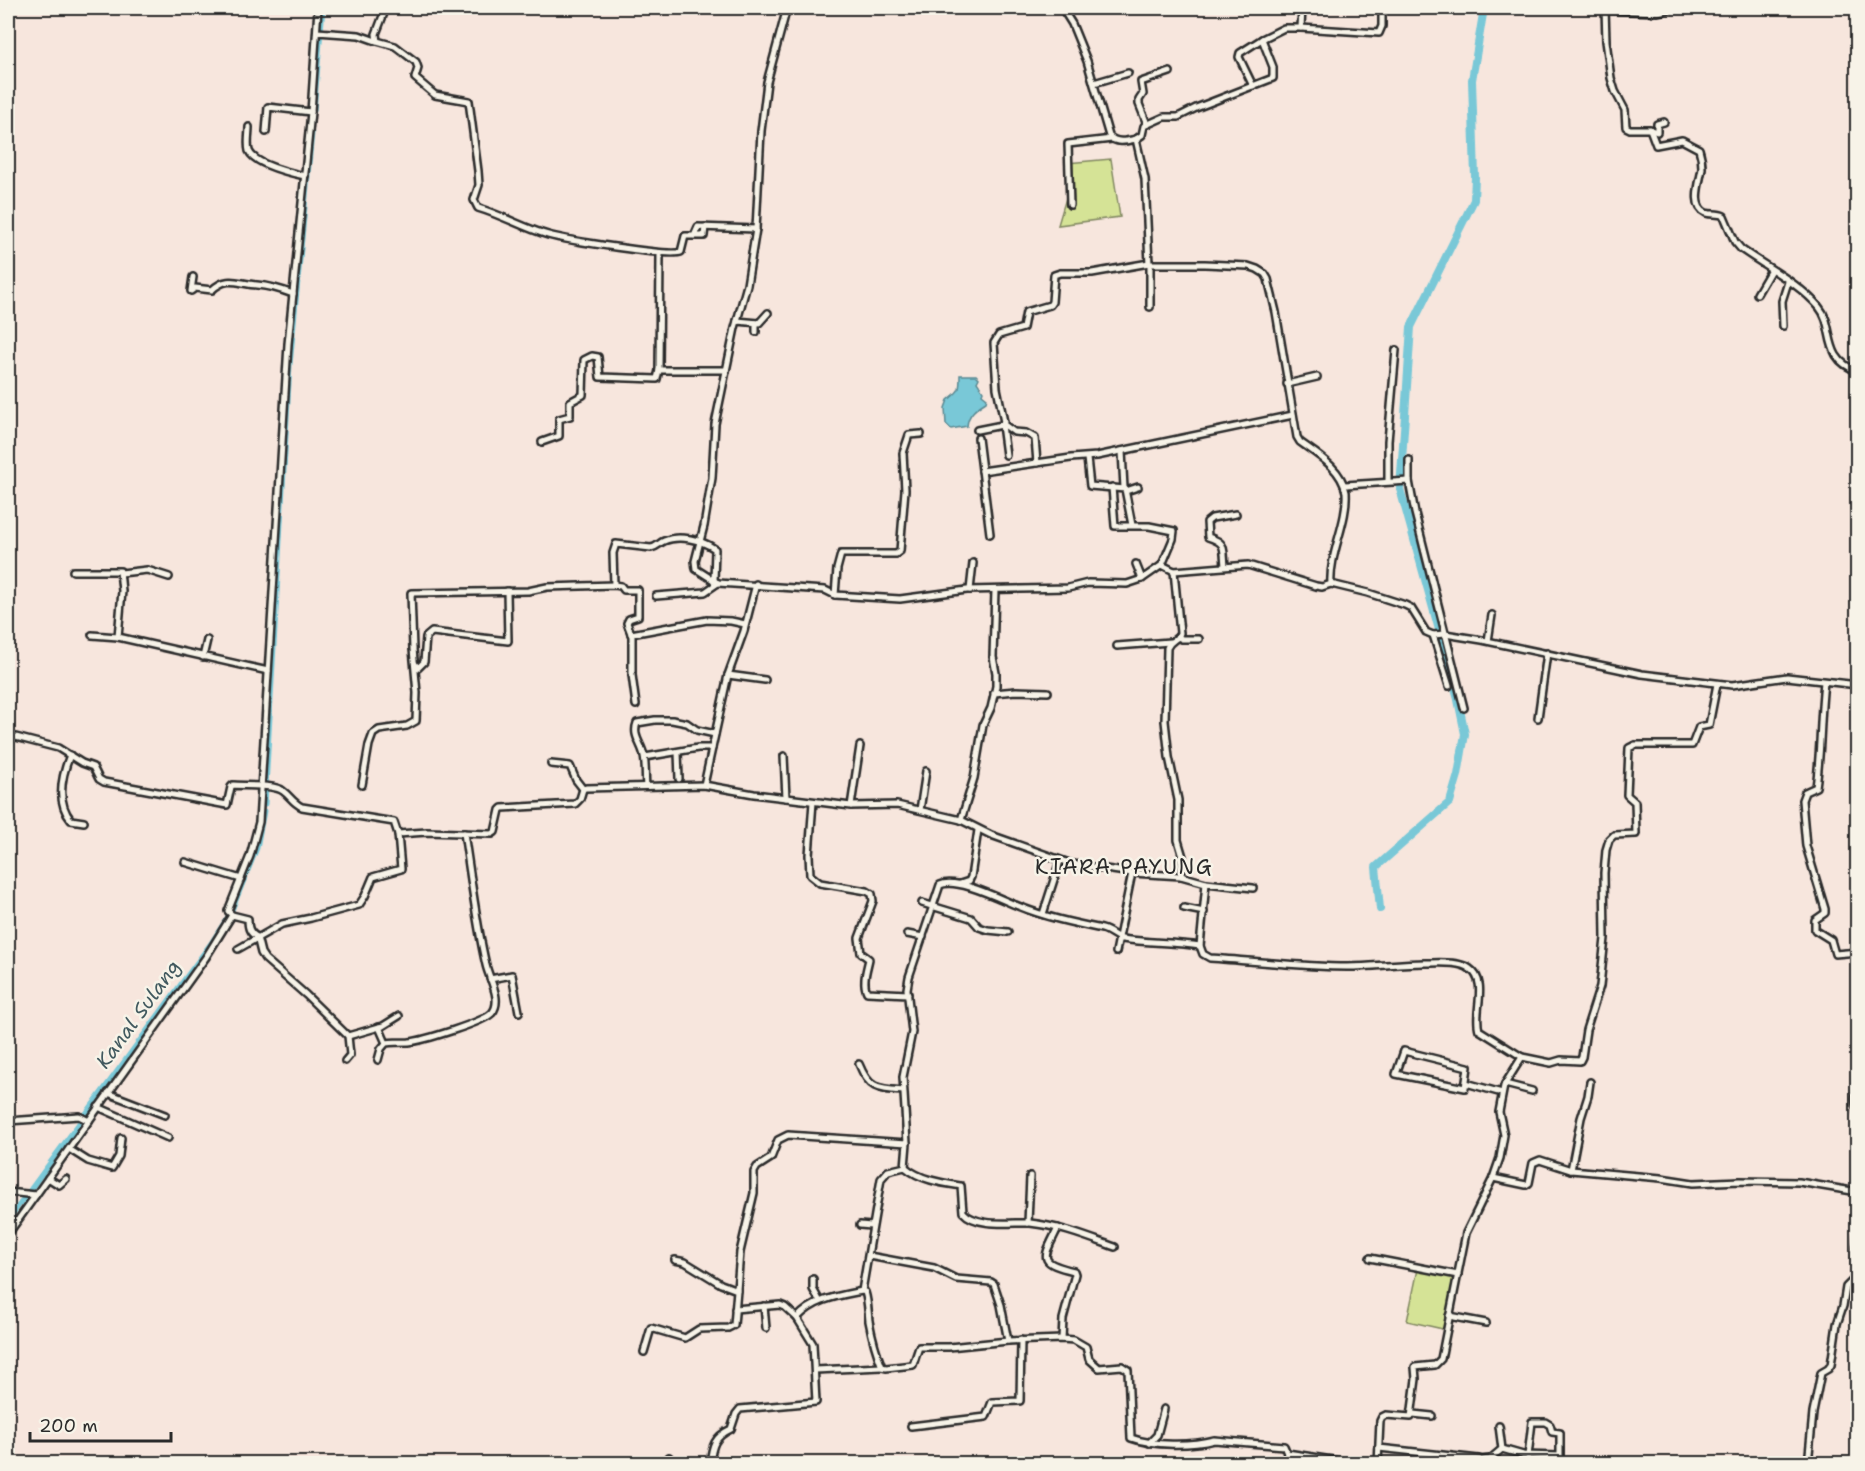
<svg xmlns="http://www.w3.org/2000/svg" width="1865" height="1471" viewBox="0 0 1865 1471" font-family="'Shantell Sans',sans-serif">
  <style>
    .green { fill: #d5e396; stroke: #808760; stroke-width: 1.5 }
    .water { fill: #79c8d7; stroke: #5a8992; stroke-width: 1.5 }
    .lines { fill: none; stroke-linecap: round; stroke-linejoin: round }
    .canal { stroke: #79c8d7; stroke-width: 5 }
    .river { stroke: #79c8d7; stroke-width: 8 }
    .street-casing { stroke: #2b2b2b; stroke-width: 10 }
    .street { stroke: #f7f3e8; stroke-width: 5 }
    .labels { text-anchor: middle; stroke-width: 5; stroke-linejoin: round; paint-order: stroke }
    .water-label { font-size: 20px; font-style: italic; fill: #425a5f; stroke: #f7f3e8 }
    .quarter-label { font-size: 21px; letter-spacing: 1.5px; fill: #2b2b2b; stroke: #f7f3e8 }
  </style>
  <rect width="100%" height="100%" fill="#f7e6dd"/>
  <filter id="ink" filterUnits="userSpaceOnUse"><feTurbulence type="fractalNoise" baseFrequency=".0167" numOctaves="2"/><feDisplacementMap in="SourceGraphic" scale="12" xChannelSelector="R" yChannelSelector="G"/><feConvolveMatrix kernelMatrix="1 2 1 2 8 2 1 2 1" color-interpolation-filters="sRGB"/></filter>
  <g filter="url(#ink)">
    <g class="green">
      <polygon points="1111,159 1120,217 1058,225 1068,191 1067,163"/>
      <polygon points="1418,1269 1454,1275 1443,1329 1407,1321"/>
    </g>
    <path class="water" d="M960,375H976L979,378L977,382L983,391L982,394L987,398L986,402C976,408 968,414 967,426L951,429L946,424L945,408L948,400C960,390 960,391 960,375Z"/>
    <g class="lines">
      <g class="canal">
        <polyline points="314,111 323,8"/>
        <polyline points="265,804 290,365 312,133"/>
        <polyline points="8,1220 211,943 232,910 257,848 264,811"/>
      </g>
      <polyline class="river" points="1380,909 1376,867 1450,802 1458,775 1465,734 1457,695 1400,489 1411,327 1474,200 1475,177 1472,80 1484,8"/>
      <g class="street-casing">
        <g id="street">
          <path d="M318,8L311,112L288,344L259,822L250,856L228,911L232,915L248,919C248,927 249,933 257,937L261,953L265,959L306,995L348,1036L350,1055L345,1061"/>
          <path d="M386,8L376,34L377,41L395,46L416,62L418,68L415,78L435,95L469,101L478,171L479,185L474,200L478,208C502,215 524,228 548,235C566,240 669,257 681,252L685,236H694L698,227L756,229"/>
          <polyline points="787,8 767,82 761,131 756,229 747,285 735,328 715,424 712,478 704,526 695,561 696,569 718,583 825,590 835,595 900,599 967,590 1068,588 1088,583 1127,584 1142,579 1162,565 1174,571 1248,565 1316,586 1322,587 1331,584"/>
          <path d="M1062,8L1072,24L1087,61L1109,136C1116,144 1127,141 1136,139L1145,179L1149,264H1205L1248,266L1257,269L1265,274L1268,279L1276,312L1297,437L1300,442C1318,455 1341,468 1346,492C1348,523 1329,553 1331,584L1368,593L1405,605L1411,608L1426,632L1433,635L1445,634L1482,640L1642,674L1732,685L1787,677L1858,685"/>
          <path d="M1605,8L1606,41L1611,78L1615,91L1625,110L1626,127L1630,129H1650L1656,145L1682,140L1699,149C1701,155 1702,161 1702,168C1701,179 1690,206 1706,213C1712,215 1718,213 1724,216L1735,242L1741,249C1766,267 1799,283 1819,307C1836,327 1821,359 1858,371"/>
          <polyline points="1605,10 1658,12 1675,8"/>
          <polyline points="1301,28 1379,33 1382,26 1382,8"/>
          <polyline points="317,32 359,35 376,41"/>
          <polyline points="1094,83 1128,73"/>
          <polyline points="1253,86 1239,57 1240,53 1262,39"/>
          <polyline points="1147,124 1139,104 1139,100 1143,94 1141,82 1170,72"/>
          <path d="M249,127C249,134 247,144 249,151C255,165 291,173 305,176"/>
          <polyline points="1651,130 1657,132 1657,124 1664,122"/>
          <polyline points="266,132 268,107 311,112"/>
          <polyline points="1136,139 1142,135 1144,126 1164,117 1178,117 1196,108 1273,78 1273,67 1262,39 1284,28 1301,28 1302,8"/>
          <polyline points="1070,205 1068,144 1112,139"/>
          <polyline points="695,236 704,236 705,227"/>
          <polyline points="660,254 659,370 726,370"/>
          <path d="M193,277L191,291L195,288L212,290C228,275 238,284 257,285C270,286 280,289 293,294"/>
          <polyline points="1757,294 1771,270"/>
          <polyline points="1150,307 1150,265"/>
          <polyline points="737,321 759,323 768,313"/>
          <polyline points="1783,326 1782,301 1788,282"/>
          <polyline points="756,332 756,323"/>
          <polyline points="1287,384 1317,377"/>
          <polyline points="1003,424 1014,432 1026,433 1035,438 1037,463"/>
          <polyline points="1002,425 1006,455"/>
          <polyline points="977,430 1002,425 1004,422 997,388 994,343 999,335 1023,328 1026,312 1050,305 1052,302 1054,275 1060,273 1092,273 1149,263"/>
          <polyline points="978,438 990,534"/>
          <polyline points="542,442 559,436 559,419 570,416 570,402 583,395 584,360 592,356 598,357 600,377 657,379 659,370"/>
          <polyline points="1122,451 1124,488"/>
          <polyline points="1087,458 1090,486 1125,489 1132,525"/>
          <polyline points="1409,460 1409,481 1415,513 1464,708"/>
          <polyline points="982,471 1071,458 1097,456 1293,415"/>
          <polyline points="1388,481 1388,441 1396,350"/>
          <polyline points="1345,485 1409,481"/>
          <polyline points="1112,487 1115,526 1149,526 1174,531 1173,539 1162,565"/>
          <polyline points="1126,491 1138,487"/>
          <polyline points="1136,564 1142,579"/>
          <path d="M1225,566C1223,548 1227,543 1208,537L1207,522L1212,518L1236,514"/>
          <polyline points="73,571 120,571 122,591 118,637"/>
          <path d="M1174,571L1180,633C1178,640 1170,640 1167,648L1165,721L1169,757L1178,800V840L1183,857L1181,876"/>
          <polyline points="121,573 147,570 169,577"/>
          <path d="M614,585L613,553L616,544L651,548C657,547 659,543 664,541C679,534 702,540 715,549L714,581"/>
          <polyline points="970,590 973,563"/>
          <polyline points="835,595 837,569 841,554 896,554 900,551 905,490 903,453 909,435 921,434"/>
          <polyline points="656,596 705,592 718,583"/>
          <polyline points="631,634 707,620 731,621 745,624"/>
          <polyline points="92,635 118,637 268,671"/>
          <polyline points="1433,635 1449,686"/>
          <polyline points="1178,637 1182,639 1199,639"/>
          <polyline points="1488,641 1492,615"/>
          <polyline points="1117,646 1170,642"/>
          <polyline points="203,657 207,640"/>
          <polyline points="415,664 418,668 424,662 426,637 432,632 508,641 507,591"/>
          <polyline points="728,675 765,680"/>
          <path d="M1824,682C1820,718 1821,752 1816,787L1805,792L1802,800L1806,846L1825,909V913L1815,920V930L1831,940L1835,954L1858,952"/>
          <polyline points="994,693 1016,691 1048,692"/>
          <polyline points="1538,718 1547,653"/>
          <path d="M8,735L58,748L82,763L93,767L99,779L104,782L227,805L231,787L233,785C244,786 275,784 283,791C290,796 293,803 302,807L394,822L398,834L401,869L373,877L365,896L359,905L311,918L282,924L238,949"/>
          <polyline points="678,752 679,779"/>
          <path d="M70,755C62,775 56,802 71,820L84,822"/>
          <polyline points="784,756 786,798"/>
          <polyline points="645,757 698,748 712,748"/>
          <polyline points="551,764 570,766 576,780 583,789"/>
          <polyline points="362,785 369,745 373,734 379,730 407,726 416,721 417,693 413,649 411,593 528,591 547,587 614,585 621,586 624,590 638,590 638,616 629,619 627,623 632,636 632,675 636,705"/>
          <polyline points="704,785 728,675 744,631 756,584"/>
          <path d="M646,786C645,777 646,766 644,756C642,744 632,736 637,723L655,720H672L687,723L697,730L715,734"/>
          <path d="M813,802L809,855L810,875L820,883L867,891L872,894L873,901L859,938L861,953L869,959C867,969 862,982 867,992L908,994"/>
          <polyline points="851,806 860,746"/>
          <polyline points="920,810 926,771"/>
          <polyline points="961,820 974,778 983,725 991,708 996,686 996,673 993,657 995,590"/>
          <path d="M398,834L427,832L492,834L495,832L500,810L502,808L575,804L580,799L583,789L586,788L704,785L754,794L851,806L897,805L961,820L991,835L1072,864L1132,873L1181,876L1206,883L1200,946L1203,954L1210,958C1255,961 1302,967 1347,967C1373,967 1399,963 1425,963C1438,963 1460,961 1470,969C1489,982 1473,1012 1479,1030L1522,1057L1551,1063L1561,1060L1580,1061L1582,1057L1586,1030L1600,986L1605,938L1604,873L1606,850L1609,840L1614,835L1636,834L1635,802L1627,795L1629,748L1635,745H1692L1699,727L1709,725L1717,684"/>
          <polyline points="185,862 241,879"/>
          <polyline points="1206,883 1253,888"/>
          <polyline points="960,884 969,881 971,877 978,830"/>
          <polyline points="922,903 971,918 979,927 988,930 1008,932"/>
          <polyline points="1184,908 1204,912"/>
          <polyline points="1043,914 1060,861"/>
          <polyline points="907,934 923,937"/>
          <polyline points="1116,952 1132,873"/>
          <polyline points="490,979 512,975 519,1012"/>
          <polyline points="379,1027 386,1043"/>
          <polyline points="348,1036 383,1026 399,1016"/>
          <polygon points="1404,1051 1468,1067 1465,1088 1396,1074"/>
          <path d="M378,1060L381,1049L386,1043C394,1042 401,1042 409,1042C422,1041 484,1022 492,1013C503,1000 489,979 486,965C476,922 471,877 464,833"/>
          <path d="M859,1064C869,1089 877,1089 903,1091"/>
          <polyline points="1858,1069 1855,1099 1858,1116"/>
          <polyline points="1590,1082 1588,1096 1581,1118 1571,1170 1661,1178 1693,1183 1740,1181 1799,1182 1858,1192"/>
          <polyline points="1466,1083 1502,1093"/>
          <polyline points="1505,1084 1522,1057"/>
          <polyline points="108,1093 165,1115"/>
          <polyline points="98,1107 168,1138"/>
          <polyline points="8,1121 79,1116 89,1121"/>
          <polyline points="69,1149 88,1161 112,1168 119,1156 121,1138"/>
          <path d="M905,1167L907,1143L903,1077L912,1032L907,989L909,977L940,885C957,877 1000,899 1018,906C1045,917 1073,923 1102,929C1110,931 1115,937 1122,939C1148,943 1174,942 1200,946"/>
          <polyline points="48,1178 59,1185 66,1179"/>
          <polyline points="1493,1178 1526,1185 1529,1183 1533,1163 1540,1160 1571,1170"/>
          <polyline points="8,1192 36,1195"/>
          <polyline points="1028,1223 1030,1176"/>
          <polyline points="860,1225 871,1226 873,1224"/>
          <path d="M1058,1228C1043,1259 1037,1262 1074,1271L1075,1274L1063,1319L1062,1339"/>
          <polyline points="8,1234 206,957 232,915"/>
          <polyline points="869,1256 934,1268 956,1279 991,1282 994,1284 1001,1305 1008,1341"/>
          <polyline points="1370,1258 1458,1275"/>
          <polyline points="813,1279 813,1289 819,1300"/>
          <polyline points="737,1290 740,1252 754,1193 754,1172 757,1167 771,1158 778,1140 788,1135 907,1143"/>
          <path d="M862,1291L865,1292C868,1301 868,1311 869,1321C872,1337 876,1352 882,1367L886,1368L913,1365L919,1347H949L1008,1341L1062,1339L1074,1340L1086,1347L1089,1359L1099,1368L1122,1366L1128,1370L1131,1438C1153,1446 1191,1446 1214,1440L1284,1446L1287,1453L1285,1464"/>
          <polyline points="764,1306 766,1328"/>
          <path d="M735,1309L780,1305L785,1307L797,1318C815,1299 837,1296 862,1291L881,1179L888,1171L905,1167C920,1180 942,1183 961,1186L963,1212C977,1228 1012,1222 1030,1223C1059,1226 1087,1237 1115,1247"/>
          <polyline points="1449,1316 1486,1323"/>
          <polyline points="644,1352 651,1328 685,1338 699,1329 728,1328 734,1325 737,1290 721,1284 685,1262 675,1260"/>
          <polyline points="815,1370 882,1367"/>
          <polyline points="1413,1414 1432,1416"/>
          <polyline points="911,1426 986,1417 992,1402 1020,1401 1021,1340"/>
          <polyline points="1499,1426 1502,1449"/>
          <polyline points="1149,1443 1157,1435 1164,1409"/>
          <polyline points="1379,1448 1479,1459 1480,1464"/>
          <polyline points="1287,1453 1358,1464"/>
          <polyline points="1528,1456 1532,1422 1545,1422 1550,1425 1552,1432 1560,1433 1560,1456"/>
          <polyline points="669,1457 670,1464"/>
          <polyline points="1481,1460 1490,1459 1502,1449 1523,1455 1560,1456 1561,1464"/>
          <polyline points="630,1462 630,1464"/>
          <path d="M710,1464C712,1446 714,1437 731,1429L736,1414L740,1409L816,1402L813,1344L797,1318"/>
          <polyline points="1378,1464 1380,1421 1382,1417 1386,1415 1411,1417 1416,1379 1415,1367 1435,1365 1441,1359 1466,1233 1493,1178 1500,1158 1504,1135 1499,1112 1504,1086 1505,1084 1532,1091"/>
          <polyline points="1808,1464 1813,1413 1821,1373 1828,1369 1831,1365 1837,1324 1843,1306 1846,1287 1854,1279 1858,1229"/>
        </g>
      </g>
      <use href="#street" class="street"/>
    </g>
  </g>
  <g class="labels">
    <g class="water-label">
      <text transform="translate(138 1014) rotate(-54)" y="7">Kanal Sulang</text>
    </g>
    <g class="quarter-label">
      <text x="1124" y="874">KIARA PAYUNG</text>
    </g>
  </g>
  <rect width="1865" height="1471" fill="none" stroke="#f7f3e8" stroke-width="30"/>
  <rect x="15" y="15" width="1835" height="1441" fill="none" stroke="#2b2b2b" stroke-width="2" filter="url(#ink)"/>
  <path d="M30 1432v9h141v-9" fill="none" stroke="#2b2b2b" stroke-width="3"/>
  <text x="39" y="1432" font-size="18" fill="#2b2b2b" stroke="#f7f3e8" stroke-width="4.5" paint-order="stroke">200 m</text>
</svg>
